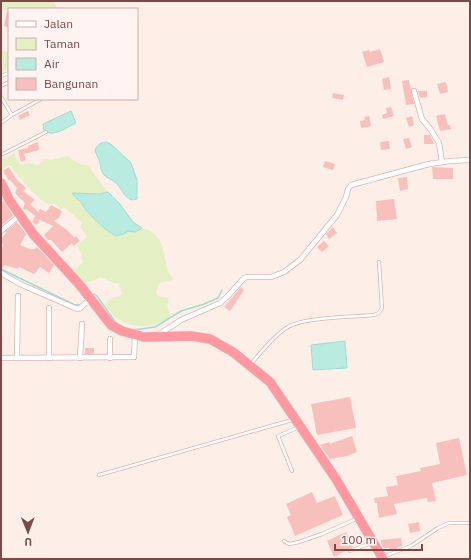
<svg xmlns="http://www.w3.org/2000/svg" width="471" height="560" viewBox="0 0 471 560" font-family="'IBM Plex Sans',sans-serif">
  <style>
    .green { fill: #e4efc4 }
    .water { fill: #b9ebe1; stroke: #9eded2 }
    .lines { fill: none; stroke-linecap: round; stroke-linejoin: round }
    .stream { stroke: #9eded2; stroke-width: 1.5 }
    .building { fill: #f7c0bd }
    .lane-casing { stroke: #d7b5b1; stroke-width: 4 }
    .street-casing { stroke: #d7b5b1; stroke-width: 6 }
    .highway-casing { stroke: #dacccc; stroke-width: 10 }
    .lane { stroke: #fff; stroke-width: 2.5 }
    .street { stroke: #fff; stroke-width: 4.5 }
    .highway { stroke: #fe99a1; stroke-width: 9 }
  </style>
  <rect width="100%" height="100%" fill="#feeee8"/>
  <g class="green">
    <polygon points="1,1 54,1 57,9 1,10"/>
    <polygon points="1,51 9,52 9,69 1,72"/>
    <path d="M14,153L18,162L22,165L30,163L38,165L45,159L51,160L67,156L78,163L88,166L108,192L100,194L77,193L75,198C87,206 95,222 107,230C111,233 118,233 123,234L128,231L135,232L142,228C164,233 164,252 167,271L174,279C169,282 163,280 159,284L156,293L158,296L169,298C166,305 168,310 171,316C155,328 135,330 118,319C113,316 109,310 105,305C112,295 114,300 122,294L119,284L114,283L101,277L89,282H83L74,270L83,262L78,245L87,237L80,226L82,223L64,207L61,209L56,204C54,204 51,204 49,204C38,201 18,176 11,166H7L1,170V160Z"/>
  </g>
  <g class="water">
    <path d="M71,111L76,123C66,128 54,137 44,131L43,124Z"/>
    <path d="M106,142L111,144L131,163L137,180V199C126,203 123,190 117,184C113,180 107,178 104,175C100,170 101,165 99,160C98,157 96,154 95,151C97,145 99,143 106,142Z"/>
    <path d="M108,192L119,203L133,222L142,228L135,232L128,231L123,234L116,236C105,230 95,220 86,210C84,208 83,205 81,202C78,199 75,198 72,193L100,194Z"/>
    <polygon points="345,341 347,368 313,370 311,345"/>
  </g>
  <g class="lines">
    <g class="stream">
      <polyline points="1,269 75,305 81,305"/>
      <polyline points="93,296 94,294 97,296 116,323"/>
      <polyline points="134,330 155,327 181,311 204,304 218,298 222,290"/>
    </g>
  </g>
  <g class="building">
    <polygon points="7,11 9,12 9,28 4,26"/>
    <polygon points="380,49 384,62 367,67 362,52 369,50 370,52"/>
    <polygon points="389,77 391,89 384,90 382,79"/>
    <polygon points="409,80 414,104 406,105 402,81"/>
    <polygon points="446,82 448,92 440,94 437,84"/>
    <polygon points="418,91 427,91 427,97 420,98"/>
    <polygon points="333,93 344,95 343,100 332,98"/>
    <polygon points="391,107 394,116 383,119 382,115 387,113 386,108"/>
    <polygon points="28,111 30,115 20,120 18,116"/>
    <polygon points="445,114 448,125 450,125 451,129 440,131 436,116"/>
    <polygon points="369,116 371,126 361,128 360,121 365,120 364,117"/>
    <polygon points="412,116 414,125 409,127 406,118"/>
    <polygon points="424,135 430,135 434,144 424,144"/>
    <polygon points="409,138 412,147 406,149 403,139"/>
    <polygon points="389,141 390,149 381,150 380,142"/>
    <polygon points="38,142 39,150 24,154 26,160 21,162 18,150 28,148 28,146"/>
    <polygon points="325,161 335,164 333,170 323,167"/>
    <polygon points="9,167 17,180 26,188 23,191 35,200 30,204 38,212 40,209 46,212 51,205 62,211 59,218 54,221 67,230 75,238 76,236 80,241 73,246 72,243 62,252 51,240 48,240 44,235 53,226 40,220 37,225 32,222 35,216 26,209 24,210 23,208 25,203 15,193 17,188 10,180 9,181 3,171"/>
    <polygon points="432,167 453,168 453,179 433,179"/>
    <polygon points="407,177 408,189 400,191 398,178"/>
    <polygon points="1,196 13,216 1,226 1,202 3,201"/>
    <polygon points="394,199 397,219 377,221 376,201"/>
    <polygon points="17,222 26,234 20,245 30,249 35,249 36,247 39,249 54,265 49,273 40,267 34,274 19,267 18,269 5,265 1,269 1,250 3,246 1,239 6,233 5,232"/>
    <polygon points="333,227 337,233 329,239 326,234"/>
    <polygon points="324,241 329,246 322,252 317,247"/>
    <polygon points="241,287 244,290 230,311 224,307"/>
    <rect x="85" y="348" width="9" height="6"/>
    <polygon points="350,397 356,428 317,435 311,404"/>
    <polygon points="352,436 357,452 347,456 330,459 320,445 330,442 330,444"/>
    <polygon points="459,438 467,475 432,483 436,501 428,502 427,498 394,504 397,514 379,518 377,503 375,503 374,498 388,496 386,487 398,485 396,476 421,471 420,468 440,464 436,443"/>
    <polygon points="312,492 317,503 335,496 343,515 295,536 287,517 291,515 286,504"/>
    <polygon points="419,522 420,531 410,533 408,524"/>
    <polygon points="346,532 353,547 334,557 327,541"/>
    <polygon points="401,538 402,546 398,547 398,548 390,551 389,548 384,548 381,544 381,540"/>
  </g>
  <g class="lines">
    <g class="lane-casing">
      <g id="lane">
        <polyline points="1,76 9,73"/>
        <polyline points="1,86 9,82"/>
        <polyline points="1,97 12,115 1,123"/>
        <polyline points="12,115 41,99"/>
        <polyline points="1,155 46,132"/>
        <path d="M251,364C260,353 276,334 288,327C303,317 354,317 374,315L379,313L382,308L379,262"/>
        <polyline points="292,471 278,436 299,427"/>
        <polyline points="99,475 292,420"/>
        <polyline points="284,541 289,544 299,542 322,534 356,519"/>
        <polyline points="350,551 371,543"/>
        <polyline points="383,557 411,546 438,528 449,523 470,523"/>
      </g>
    </g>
    <g class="street-casing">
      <g id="street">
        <polyline points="414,91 422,119 431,130 439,143 442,162"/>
        <polyline points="1,231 20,215"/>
        <polyline points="1,273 20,284 75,308 79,309 86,303 92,301"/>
        <polyline points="158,335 181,320 220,303 228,296 244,278 247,277 271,277 284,272 300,260 337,215 346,197 348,189 351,185 429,164 450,161 470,160"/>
        <polyline points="1,358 134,357 135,335"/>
        <polyline points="17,358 18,296"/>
        <polyline points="49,358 49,308"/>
        <polyline points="80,358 82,324"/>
        <polyline points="110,358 110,339"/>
      </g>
    </g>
    <g class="highway-casing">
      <polyline id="highway" points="1,183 10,201 34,235 79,284 111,325 122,331 144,337 191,336 210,339 233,352 270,382 336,479 383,559"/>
    </g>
    <use href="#lane" class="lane"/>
    <use href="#street" class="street"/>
    <use href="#highway" class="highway"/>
  </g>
  <rect width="471" height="560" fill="none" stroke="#7c4948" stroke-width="4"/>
  <rect x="8" y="8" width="130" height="92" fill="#fff4f1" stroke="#cbb0ad"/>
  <rect x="16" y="21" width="20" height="6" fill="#ffffff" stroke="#cbb0ad"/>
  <text x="44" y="28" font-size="12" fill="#7c4948">Jalan</text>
  <rect x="16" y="38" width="20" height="12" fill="#e4efc4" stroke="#cbb0ad"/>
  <text x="44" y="48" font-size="12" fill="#7c4948">Taman</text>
  <rect x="16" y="58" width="20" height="12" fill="#b9ebe1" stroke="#cbb0ad"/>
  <text x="44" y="68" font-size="12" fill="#7c4948">Air</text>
  <rect x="16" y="78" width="20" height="12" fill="#f7c0bd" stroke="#cbb0ad"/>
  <text x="44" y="88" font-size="12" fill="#7c4948">Bangunan</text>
  <g transform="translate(28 532) rotate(179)" stroke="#fff4f1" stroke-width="3" paint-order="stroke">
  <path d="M0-3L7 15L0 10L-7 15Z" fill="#7c4948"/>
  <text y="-6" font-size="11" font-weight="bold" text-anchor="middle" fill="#7c4948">U</text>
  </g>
  <path d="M335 544v6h87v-6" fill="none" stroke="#7c4948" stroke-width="2"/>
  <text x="341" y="544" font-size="12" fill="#7c4948" stroke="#fff4f1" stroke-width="3" paint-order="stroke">100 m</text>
</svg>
